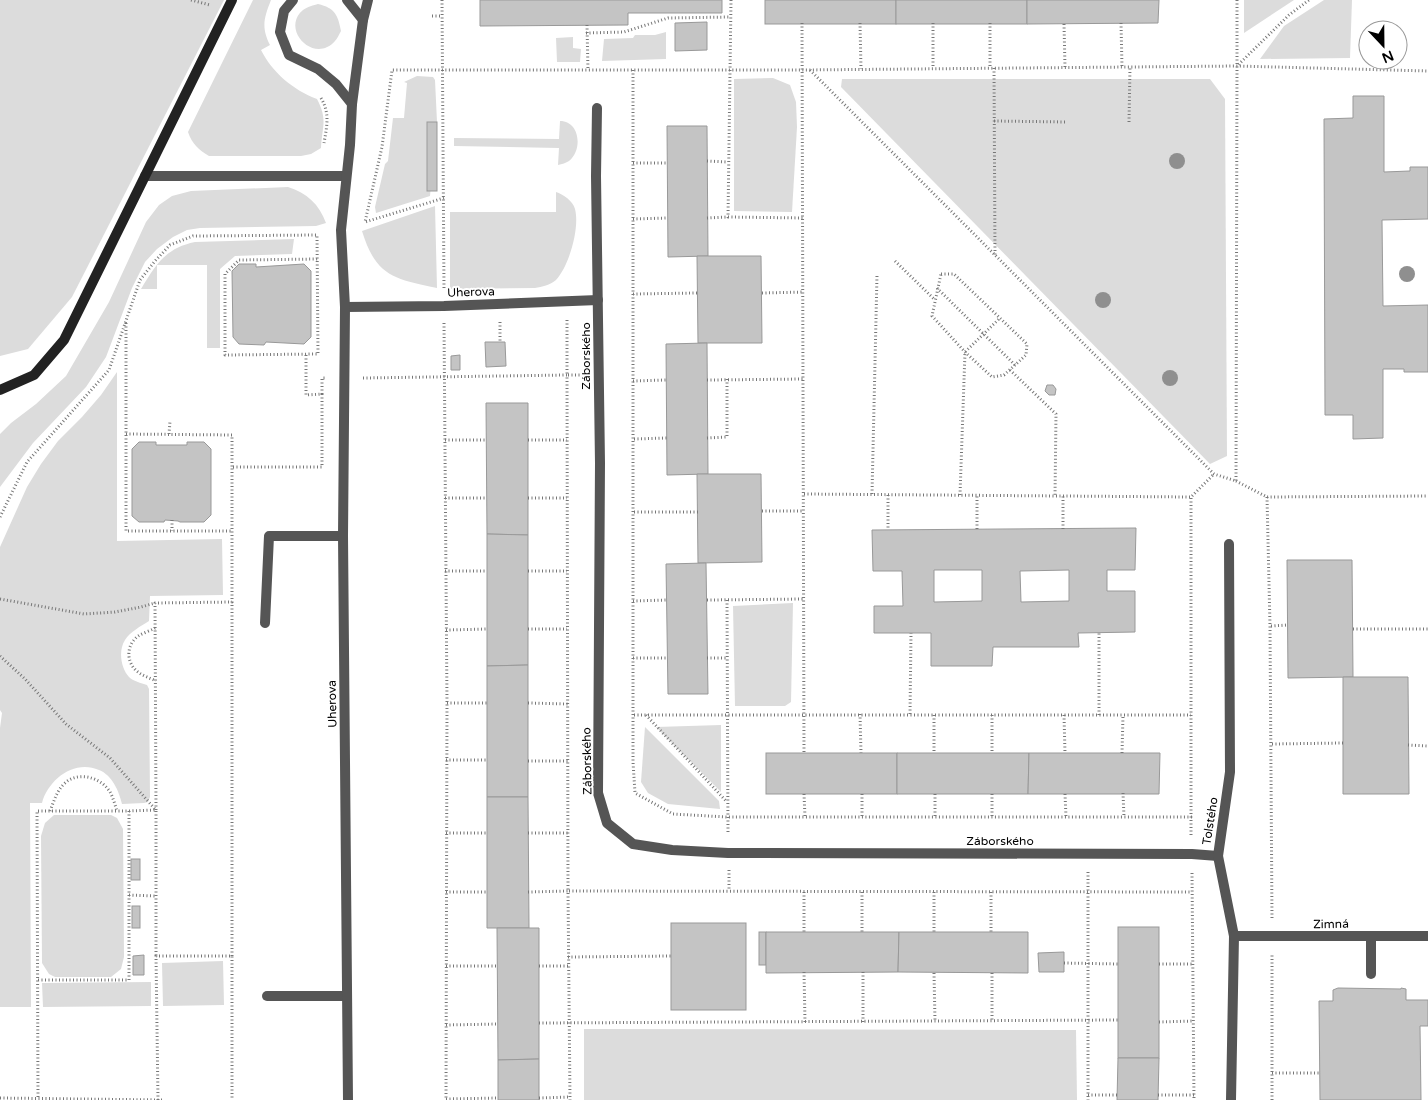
<svg xmlns="http://www.w3.org/2000/svg" width="1428" height="1100" viewBox="0 0 1428 1100" font-family="'Varela Round',sans-serif">
  <style>
    .green { fill: #dcdcdc }
    .building { fill: #c4c4c4; stroke: #999; fill-rule: evenodd }
    .lines { fill: none; stroke-linecap: round; stroke-linejoin: round }
    .path { stroke: #777; stroke-width: 3; stroke-dasharray: 1 2.5; stroke-linecap: butt }
    .lane { stroke: #555; stroke-width: 10 }
    .street { stroke: #555; stroke-width: 10 }
    .secondary { stroke: #222; stroke-width: 10 }
    .tree { fill: #8f8f8f }
    .labels { text-anchor: middle; stroke-width: 4; stroke-linejoin: round; paint-order: stroke }
    .street-label { font-size: 12px; fill: #000; stroke: #fff }
  </style>
  <rect width="100%" height="100%" fill="#fff"/>
  <g class="green">
    <polygon points="0,0 224,0 72,297 28,349 0,356"/>
    <path d="M253,0H271C264,18 261,27 270,45L261,50C272,72 293,90 317,99C328,120 322,126 321,148L311,154L301,156H209C199,150 192,144 188,132Z"/>
    <polygon points="1244,0 1294,0 1244,33"/>
    <polygon points="1324,0 1352,0 1350,58 1260,59 1284,26"/>
    <path d="M318,4C335,8 338,15 341,31C339,34 338,38 335,41C314,65 280,29 303,10C307,7 314,5 318,4Z"/>
    <polygon points="666,32 666,59 602,61 604,39 633,38 635,35 655,35"/>
    <polygon points="573,37 573,48 581,49 580,62 557,62 556,38"/>
    <polygon points="417,76 433,77 435,80 437,122 430,196 376,213 375,207 385,164 388,161 393,118 404,118 407,83 404,82"/>
    <polygon points="773,78 790,85 796,102 797,127 792,212 734,211 734,79"/>
    <polygon points="842,79 1210,79 1225,99 1227,456 1210,464 841,87"/>
    <path d="M560,121C580,121 583,150 569,161C566,163 562,164 558,165L559,148L454,146V138L559,139Z"/>
    <path d="M288,187C307,193 319,204 326,223L316,226L200,228L187,230L173,237L157,249L145,262L132,288L106,357L86,387L33,443L0,487V434L11,423L36,404L66,376L109,302L146,222L159,205L172,196L191,191Z"/>
    <path d="M556,192C563,194 573,201 575,209C580,228 569,266 556,280C550,285 542,287 535,288L450,289V212H556Z"/>
    <path d="M435,206L437,288C395,279 376,277 362,231Z"/>
    <path d="M294,239L292,254L235,256L220,269V348H207V265H157V289H141C156,264 166,248 195,242Z"/>
    <path d="M117,372V541L222,539L223,595L150,596L149,621C141,626 130,632 125,640C118,651 121,668 129,677C133,681 141,683 147,685L149,689L150,797L148,802L144,803L122,804C119,791 112,775 99,770C74,759 48,780 42,803H30L31,1007H0V728L2,713L0,710V547L27,487L41,464L58,441L82,417L101,395Z"/>
    <polygon points="793,603 791,702 785,706 735,706 733,606"/>
    <polygon points="721,725 721,792 656,727"/>
    <polygon points="645,727 719,801 720,809 668,804 648,793 641,782"/>
    <polygon points="54,815 111,815 117,818 123,829 124,957 121,969 111,977 55,977 49,974 42,963 41,836 45,823"/>
    <polygon points="223,961 224,1005 163,1006 162,963"/>
    <polygon points="151,982 151,1006 43,1007 42,983"/>
    <polygon points="584,1029 1076,1030 1077,1100 584,1100"/>
  </g>
  <g class="building">
    <polygon points="480,0 722,0 722,13 628,13 628,25 480,26"/>
    <rect x="765" y="0" width="131" height="24"/>
    <rect x="896" y="0" width="131" height="24"/>
    <polygon points="1027,0 1159,0 1158,23 1027,24"/>
    <polygon points="707,22 707,50 675,51 675,23"/>
    <polygon points="1353,96 1384,96 1384,172 1410,171 1410,167 1428,167 1428,219 1382,220 1383,306 1428,305 1428,372 1404,372 1404,369 1383,369 1383,438 1353,439 1353,415 1325,415 1324,119 1353,118"/>
    <rect x="427" y="122" width="10" height="69"/>
    <polygon points="667,126 707,126 708,256 668,257"/>
    <polygon points="697,256 761,256 762,343 698,343"/>
    <polygon points="239,264 256,264 256,267 304,264 311,271 311,337 304,344 266,342 264,345 239,344 233,337 232,271"/>
    <polygon points="485,342 505,342 506,366 486,367"/>
    <polygon points="707,343 708,474 667,475 666,344"/>
    <polygon points="460,355 460,370 451,370 451,356"/>
    <polygon points="1047,385 1053,385 1056,389 1055,395 1049,395 1045,391"/>
    <polygon points="486,403 528,403 528,535 487,534"/>
    <polygon points="139,442 156,442 156,445 187,445 187,442 204,442 211,449 211,515 204,522 180,522 178,521 165,520 164,522 139,522 132,516 132,449"/>
    <polygon points="697,474 761,474 762,562 698,563"/>
    <path d="M1136,528L1135,570H1107V591H1135V632L1078,633L1079,647H993L992,666H931V633H874V606H903L902,571H873L872,530ZM934,570H982V601L934,602ZM1069,570V601L1021,602L1020,571Z"/>
    <polygon points="487,534 528,535 528,665 487,666"/>
    <polygon points="1287,560 1352,560 1353,677 1288,678"/>
    <polygon points="706,563 708,694 668,694 666,564"/>
    <polygon points="528,665 528,797 487,797 487,666"/>
    <polygon points="1343,677 1408,677 1409,794 1343,794"/>
    <rect x="766" y="753" width="131" height="41"/>
    <polygon points="897,753 1029,753 1028,794 897,794"/>
    <polygon points="1029,753 1160,753 1159,794 1028,794"/>
    <polygon points="487,797 528,797 529,928 487,928"/>
    <rect x="131" y="859" width="9" height="21"/>
    <rect x="132" y="906" width="8" height="22"/>
    <rect x="671" y="923" width="75" height="87"/>
    <rect x="1118" y="927" width="41" height="131"/>
    <polygon points="497,928 539,928 539,1059 498,1060"/>
    <rect x="759" y="932" width="7" height="33"/>
    <polygon points="766,932 899,932 898,972 766,973"/>
    <polygon points="899,932 1028,932 1028,973 898,972"/>
    <polygon points="1064,952 1064,972 1039,972 1038,953"/>
    <polygon points="144,955 144,975 133,975 133,956"/>
    <polygon points="1338,988 1401,989 1401,988 1406,989 1406,1000 1428,1000 1428,1026 1420,1026 1421,1100 1320,1100 1319,1001 1333,1001 1333,990"/>
    <polygon points="1118,1058 1159,1058 1158,1100 1117,1100"/>
    <polygon points="539,1059 539,1100 498,1100 498,1060"/>
  </g>
  <g class="lines">
    <g class="path">
      <polyline points="191,0 210,5"/>
      <polyline points="442,0 444,289"/>
      <polyline points="731,0 728,217 804,218"/>
      <polyline points="1237,0 1237,65"/>
      <polyline points="432,16 442,16"/>
      <polyline points="802,23 804,753"/>
      <polyline points="860,23 861,69"/>
      <polyline points="933,23 933,68"/>
      <polyline points="990,23 990,68"/>
      <polyline points="1121,23 1122,67"/>
      <polyline points="1064,24 1065,67"/>
      <polyline points="587,25 588,70"/>
      <polyline points="586,33 624,32 668,18 730,17"/>
      <polyline points="994,68 995,255"/>
      <polyline points="633,70 633,762 635,793 673,814 727,817 1192,817"/>
      <polyline points="810,70 1214,474 1236,481 1237,66 1289,15 1309,0"/>
      <path d="M321,98C330,113 327,126 324,143"/>
      <polyline points="994,121 1067,122"/>
      <polyline points="1129,122 1130,67"/>
      <polyline points="707,161 728,162"/>
      <polyline points="633,163 667,163"/>
      <polyline points="444,198 365,222 382,147 392,70 803,70 1237,66 1428,71"/>
      <polyline points="707,218 728,217"/>
      <polyline points="633,219 667,218"/>
      <polyline points="895,261 934,299"/>
      <polygon points="941,274 954,274 1027,344 1026,355 1004,375 992,377 965,352 932,316"/>
      <polyline points="937,288 1015,365"/>
      <polyline points="762,293 804,292"/>
      <polyline points="633,294 697,293"/>
      <polyline points="567,320 567,375 581,375"/>
      <polyline points="500,322 500,342"/>
      <polyline points="126,323 126,531 232,531"/>
      <polyline points="444,323 447,703 446,1100"/>
      <polyline points="1010,370 1056,414 1055,496"/>
      <polyline points="363,378 567,375 568,891 1192,892"/>
      <polyline points="707,380 804,379"/>
      <polyline points="633,381 666,380"/>
      <polyline points="322,394 322,378 325,378"/>
      <polyline points="126,434 232,435 232,467"/>
      <polyline points="169,434 170,421"/>
      <polyline points="707,438 727,437 727,379"/>
      <polyline points="634,439 667,438"/>
      <polyline points="445,440 487,440"/>
      <polyline points="528,440 567,440"/>
      <polyline points="1236,481 1267,497 1428,496"/>
      <polyline points="804,494 1191,497"/>
      <polyline points="872,494 877,275"/>
      <polyline points="888,495 888,530"/>
      <polyline points="960,495 965,352 1000,318"/>
      <polyline points="1267,497 1270,626 1272,919"/>
      <polyline points="445,498 487,498"/>
      <polyline points="528,498 567,498"/>
      <polyline points="762,511 804,511"/>
      <polyline points="634,512 698,512"/>
      <polyline points="0,517 27,462 109,370 140,280 155,261 170,245 193,236 317,235 318,354 225,355 225,274 239,260 318,259"/>
      <polyline points="172,520 172,531"/>
      <polyline points="977,529 977,495"/>
      <polyline points="1063,529 1063,496"/>
      <polyline points="445,571 487,571"/>
      <polyline points="528,571 567,571"/>
      <polyline points="0,599 84,614 115,612 141,607 155,603"/>
      <polyline points="707,600 804,599"/>
      <polyline points="727,600 728,834"/>
      <polyline points="633,601 667,600"/>
      <polyline points="1271,626 1288,625"/>
      <path d="M155,628C150,631 142,633 137,637C126,646 126,663 138,672C143,676 150,678 156,681"/>
      <polyline points="528,629 567,629"/>
      <polyline points="1353,629 1428,629"/>
      <polyline points="446,630 487,629"/>
      <polyline points="0,656 25,679 66,724 110,758 155,809"/>
      <polyline points="633,658 667,658"/>
      <polyline points="707,658 727,658"/>
      <polyline points="447,703 487,703"/>
      <polyline points="528,703 568,704"/>
      <polyline points="860,714 861,753"/>
      <polyline points="910,714 911,633"/>
      <polyline points="634,715 1191,715"/>
      <polyline points="646,715 727,802"/>
      <polyline points="934,715 934,753"/>
      <polyline points="992,715 992,753"/>
      <polyline points="1064,715 1065,753"/>
      <polyline points="1099,715 1099,632"/>
      <polyline points="1272,744 1343,743"/>
      <polyline points="1408,745 1428,746"/>
      <polyline points="1122,753 1123,715"/>
      <polyline points="446,760 487,760"/>
      <polyline points="528,761 568,761"/>
      <polyline points="1123,793 1124,817"/>
      <polyline points="804,794 805,817"/>
      <polyline points="862,794 862,817"/>
      <polyline points="935,794 935,817"/>
      <polyline points="992,794 992,817"/>
      <polyline points="1065,794 1066,817"/>
      <polyline points="156,810 155,603 232,602 232,467 322,467 322,394 306,395 306,354"/>
      <path d="M50,811C54,801 57,790 65,783C78,771 101,777 110,792C113,797 115,805 117,811"/>
      <polyline points="129,811 156,810 156,956"/>
      <polyline points="446,833 487,833"/>
      <polyline points="528,833 568,833"/>
      <polyline points="1191,835 1191,497 1214,474"/>
      <polyline points="729,870 729,891"/>
      <polyline points="1088,872 1088,1100"/>
      <polyline points="1192,873 1194,1100"/>
      <polyline points="446,892 487,892"/>
      <polyline points="528,892 568,891 570,1100"/>
      <polyline points="804,892 804,932"/>
      <polyline points="862,892 862,932"/>
      <polyline points="934,892 934,932"/>
      <polyline points="991,892 991,932"/>
      <polyline points="129,895 156,896"/>
      <polyline points="232,956 232,602"/>
      <polyline points="568,957 671,956"/>
      <polyline points="1064,963 1118,964"/>
      <polyline points="1159,964 1193,964"/>
      <polyline points="446,966 497,966"/>
      <polyline points="539,966 569,966"/>
      <polyline points="804,972 805,1022"/>
      <polyline points="863,972 863,1022"/>
      <polyline points="934,973 935,1021"/>
      <polyline points="992,973 992,1021"/>
      <polyline points="38,980 129,980 129,811 37,811 38,1098"/>
      <polyline points="1159,1022 1194,1021"/>
      <polyline points="539,1023 1118,1020"/>
      <polyline points="446,1025 498,1024"/>
      <polyline points="1272,1073 1319,1073"/>
      <polyline points="1088,1095 1118,1095"/>
      <polyline points="1158,1095 1194,1095"/>
      <polyline points="0,1098 162,1100"/>
      <polyline points="539,1098 570,1097"/>
      <polyline points="446,1099 498,1098"/>
      <polyline points="158,1100 156,956 232,956 232,1100"/>
      <polyline points="1272,1100 1272,955"/>
    </g>
    <g class="lane">
      <polyline points="293,0 284,11 280,32 289,55 318,69 336,84 352,104"/>
      <polyline points="347,0 363,20"/>
      <polyline points="265,623 269,536 343,536"/>
      <polyline points="1371,936 1371,974"/>
      <polyline points="267,996 347,996"/>
    </g>
    <g class="street">
      <polyline points="597,108 596,176 600,463 598,793 607,823 633,844 672,850 728,853 1192,854 1218,856"/>
      <polyline points="145,176 346,176"/>
      <polyline points="345,307 444,306 598,300"/>
      <polyline points="1229,544 1230,772 1218,856 1234,936 1231,1100"/>
      <polyline points="1234,936 1428,936"/>
      <polyline points="348,1100 343,536 345,307 341,230 350,145 352,104 363,20 368,0"/>
    </g>
    <polyline class="secondary" points="0,390 34,375 64,340 232,0"/>
  </g>
  <g class="tree">
    <circle cx="1177" cy="161" r="8"/>
    <circle cx="1407" cy="274" r="8"/>
    <circle cx="1103" cy="300" r="8"/>
    <circle cx="1170" cy="378" r="8"/>
  </g>
  <g class="labels">
    <g class="street-label">
      <text transform="translate(471 292) rotate(-2)" y="4">Uherova</text>
      <text transform="translate(586 356) rotate(-90)" y="4">Záborského</text>
      <text transform="translate(332 704) rotate(-91)" y="4">Uherova</text>
      <text transform="translate(587 761) rotate(-91)" y="4">Záborského</text>
      <text transform="translate(1210 821) rotate(-81)" y="4">Tolstého</text>
      <text x="1000" y="845">Záborského</text>
      <text transform="translate(1331 924) rotate(-1)" y="4">Zimná</text>
    </g>
  </g>
  <g transform="translate(1383 45) rotate(158)"><circle r="24" fill="#ffffff" stroke="#999999"/>
  <path d="M0-4L9 19L0 12L-9 19Z" fill="#000000"/>
  <text y="-8" font-size="14" font-weight="bold" text-anchor="middle" fill="#000000">N</text>
  </g>
</svg>
